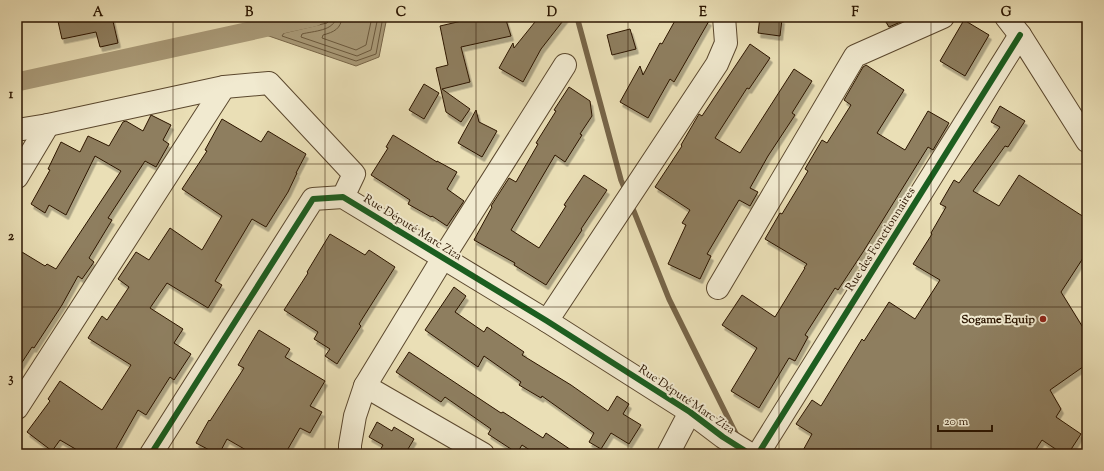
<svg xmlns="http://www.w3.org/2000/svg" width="1104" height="471" viewBox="0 0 1104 471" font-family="'Sorts Mill Goudy',serif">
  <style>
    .water { fill: #a99a78; stroke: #776548 }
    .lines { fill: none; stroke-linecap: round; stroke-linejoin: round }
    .shore { stroke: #6a583c; stroke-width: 1 }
    .stream { stroke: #776548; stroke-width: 5.5 }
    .canal { stroke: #a99a78; stroke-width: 19 }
    .building { fill: #8e7e5f; stroke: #2b1500; filter: url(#shadow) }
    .minor-casing { stroke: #5b482e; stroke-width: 24 }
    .minor { stroke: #f1ead0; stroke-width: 22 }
    .cycleway-casing { stroke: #f1ead0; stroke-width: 8 }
    .cycleway { stroke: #1b5e20; stroke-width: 6 }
    .grid { fill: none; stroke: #2b1500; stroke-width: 1; stroke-opacity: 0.55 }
    .poi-dot { fill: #8f2418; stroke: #f1ead0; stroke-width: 1.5 }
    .labels { text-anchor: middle; stroke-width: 4; stroke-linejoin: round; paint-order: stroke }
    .street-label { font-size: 12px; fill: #2b1500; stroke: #f1ead0 }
    .poi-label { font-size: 12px; font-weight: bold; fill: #2b1500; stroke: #f1ead0; text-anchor: end }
    .neatline { fill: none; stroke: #2b1500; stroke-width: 1.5 }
    .grid-label { font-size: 13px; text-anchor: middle; font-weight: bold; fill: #2b1500 }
  </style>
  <defs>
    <filter id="shadow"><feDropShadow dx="2.5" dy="4.5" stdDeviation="0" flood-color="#0004"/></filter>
  </defs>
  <rect width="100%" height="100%" fill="#eadfb6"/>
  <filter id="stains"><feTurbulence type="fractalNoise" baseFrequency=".005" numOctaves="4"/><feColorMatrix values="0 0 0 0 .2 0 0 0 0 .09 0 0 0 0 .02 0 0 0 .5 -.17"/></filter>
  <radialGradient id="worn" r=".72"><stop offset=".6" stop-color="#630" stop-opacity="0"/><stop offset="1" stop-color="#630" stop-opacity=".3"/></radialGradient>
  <polygon class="water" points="334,17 387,17 379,57 356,66 263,34"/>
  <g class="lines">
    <g class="shore">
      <polyline points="330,17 330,20 327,23 284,33 282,36 356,61 376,54 383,17"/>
      <path d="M336,17C335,31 313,31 302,34L301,37L357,56L371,50L378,17"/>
      <path d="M342,17C341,29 334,32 323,35L322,38L356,50L366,45L372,17"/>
    </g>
    <g class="stream">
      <polyline points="577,17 621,180 626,192"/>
      <polyline points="631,204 669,299 738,438"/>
    </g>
    <polyline class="canal" points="17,82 314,17"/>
  </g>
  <g class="building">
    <polygon points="57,17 112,17 118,43 100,47 96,32 62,39"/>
    <polygon points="479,17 505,17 511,36 461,47 470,82 442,89 470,109 461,122 446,112 436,68 448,65 440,26"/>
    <polygon points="539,17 566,17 541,49 523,82 499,68 513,43 514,48"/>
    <polygon points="677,17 701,17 709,21 674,82 670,79 648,118 620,102 640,66 643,75 660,43 662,44"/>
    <polygon points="760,17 782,19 780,36 758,33"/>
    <polygon points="883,17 912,17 889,27"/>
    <polygon points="964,20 989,35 965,76 940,61"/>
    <polygon points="630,29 636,49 612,55 607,35"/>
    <polygon points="750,44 770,58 749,89 747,88 715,138 740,153 794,69 812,81 792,113 795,115 768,156 750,188 758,192 750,206 739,200 707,254 711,256 700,279 668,264 686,225 682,223 690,210 655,187 682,146 681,145 699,114 702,116"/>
    <polygon points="866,65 904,90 877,133 905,150 928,111 949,123 933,150 928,147 863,252 838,290 835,288 805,335 808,337 795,361 789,358 759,408 731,391 757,348 722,325 742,295 775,317 805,268 804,268 807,264 765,239 780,213 782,214 808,171 805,169 822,140 827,143 851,105 844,100 863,67"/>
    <polygon points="424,84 439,93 424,119 409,110"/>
    <polygon points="569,87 590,101 592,116 580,134 582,135 565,162 555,155 511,230 539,248 566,206 564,205 584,175 607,190 581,229 582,230 546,285 514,265 515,263 474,240 492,207 491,206 509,178 516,182 538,144 536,143 556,111 554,110"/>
    <polygon points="1000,106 1025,121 1008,147 1005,146 973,191 999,206 1019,175 1087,219 1087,252 1061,292 1087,334 1087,364 1050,390 1061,409 1056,417 1081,434 1068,454 1063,454 1042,440 1033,454 801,454 812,434 796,424 812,400 821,406 862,339 864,341 889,302 915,319 940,280 913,264 932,234 931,233 946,207 940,204 954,180 959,183 1000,127 991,122"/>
    <polygon points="476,110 479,122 497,131 482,157 458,143"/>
    <polygon points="151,115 171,125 163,140 169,144 156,167 145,161 108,218 112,220 89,258 94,262 82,279 78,276 62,305 34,348 32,347 17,370 17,249 45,266 47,264 56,269 121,171 95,156 66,215 49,205 45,213 31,204 50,170 48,169 61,142 80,152 88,136 109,146 123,122 126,121 143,131"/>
    <polygon points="222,119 261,142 268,131 306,154 296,173 297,173 288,192 266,227 252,219 215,281 222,285 208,308 167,283 150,308 183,329 174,343 191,354 174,380 170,377 146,415 138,410 113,454 84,454 60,440 52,451 27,432 50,401 48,399 60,381 102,410 131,365 88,338 102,316 107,320 129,287 118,279 136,252 149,260 170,228 202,250 222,216 182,189 207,151 205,150"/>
    <polygon points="393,135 437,162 437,161 457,172 447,189 464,201 447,226 432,216 431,217 408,204 410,200 371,175 388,148 386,147"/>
    <polygon points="330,234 365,255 369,250 395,267 359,324 361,326 337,364 325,356 330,349 314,339 318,332 284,310 308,273 307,272"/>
    <polygon points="454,287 466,296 455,312 484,332 487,327 524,352 522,355 571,385 608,411 617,396 629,404 623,414 641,425 629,444 611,433 601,449 589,442 594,433 542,396 541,398 519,385 521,382 484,356 478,367 425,330"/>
    <polygon points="259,330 290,349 285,357 325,381 310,406 322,412 310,433 300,428 285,454 253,454 227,439 219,454 217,454 196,443 209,420 210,421 244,368 238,365"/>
    <polygon points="409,352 501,413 503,412 543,438 546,433 577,454 536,454 522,445 517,453 488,434 491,429 445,397 441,402 396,372"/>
    <polygon points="377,422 392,431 394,427 414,439 405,454 378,454 383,445 369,437"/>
  </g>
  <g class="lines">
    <g class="minor-casing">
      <g id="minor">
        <polyline points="1006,17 1020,35 1087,141"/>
        <polyline points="17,130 48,125 224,87 269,83 354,174 343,197"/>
        <polyline points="17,177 48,125"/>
        <polyline points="718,288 855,56 943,17"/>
        <polyline points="547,321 717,64 726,43 724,17"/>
        <polyline points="365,386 483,454"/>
        <polyline points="17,408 224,87"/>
        <polyline points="151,454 313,199 343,197 547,321 690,412 723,437 750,454"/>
        <polyline points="350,454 350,445 355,416 365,386 443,258 565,65"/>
        <polyline points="668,454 690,412"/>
        <polyline points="758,454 1020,35"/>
      </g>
    </g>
    <use href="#minor" class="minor"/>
    <g class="cycleway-casing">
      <g id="cycleway">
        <polyline points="151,454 313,199 343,197 547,321 690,412 723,437 750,454"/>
        <polyline points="758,454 1020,35"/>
      </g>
    </g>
    <use href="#cycleway" class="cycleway"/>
  </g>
  <path class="grid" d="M173,17V454M325,17V454M476,17V454M628,17V454M779,17V454M931,17V454M17,164H1087M17,307H1087"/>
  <circle class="poi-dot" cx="1043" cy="319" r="4"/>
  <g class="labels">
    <g class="street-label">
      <text transform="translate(413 227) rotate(32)" y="4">Rue Député Marc Ziza</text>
      <text transform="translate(880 239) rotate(-58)" y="4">Rue des Fonctionnaires</text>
      <text transform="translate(687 399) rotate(34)" y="4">Rue Député Marc Ziza</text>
    </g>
    <g class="poi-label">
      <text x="1035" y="323">Sogame Equip</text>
    </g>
  </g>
  <rect width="1104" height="471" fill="none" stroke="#eadfb6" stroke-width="44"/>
  <path d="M938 425v6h54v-6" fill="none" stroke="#2b1500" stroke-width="2"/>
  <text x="944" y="425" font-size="12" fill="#2b1500" stroke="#f1ead0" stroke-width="3" paint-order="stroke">20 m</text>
  <rect x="22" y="22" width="1060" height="427" class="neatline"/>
  <g class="grid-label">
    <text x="98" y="16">A</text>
    <text x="249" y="16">B</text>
    <text x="401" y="16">C</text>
    <text x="552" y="16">D</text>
    <text x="703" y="16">E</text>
    <text x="855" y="16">F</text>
    <text x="1006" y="16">G</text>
    <text x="11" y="98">1</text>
    <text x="11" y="240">2</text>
    <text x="11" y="382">3</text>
  </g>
  <rect width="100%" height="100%" filter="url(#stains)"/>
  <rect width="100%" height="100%" fill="url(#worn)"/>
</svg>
